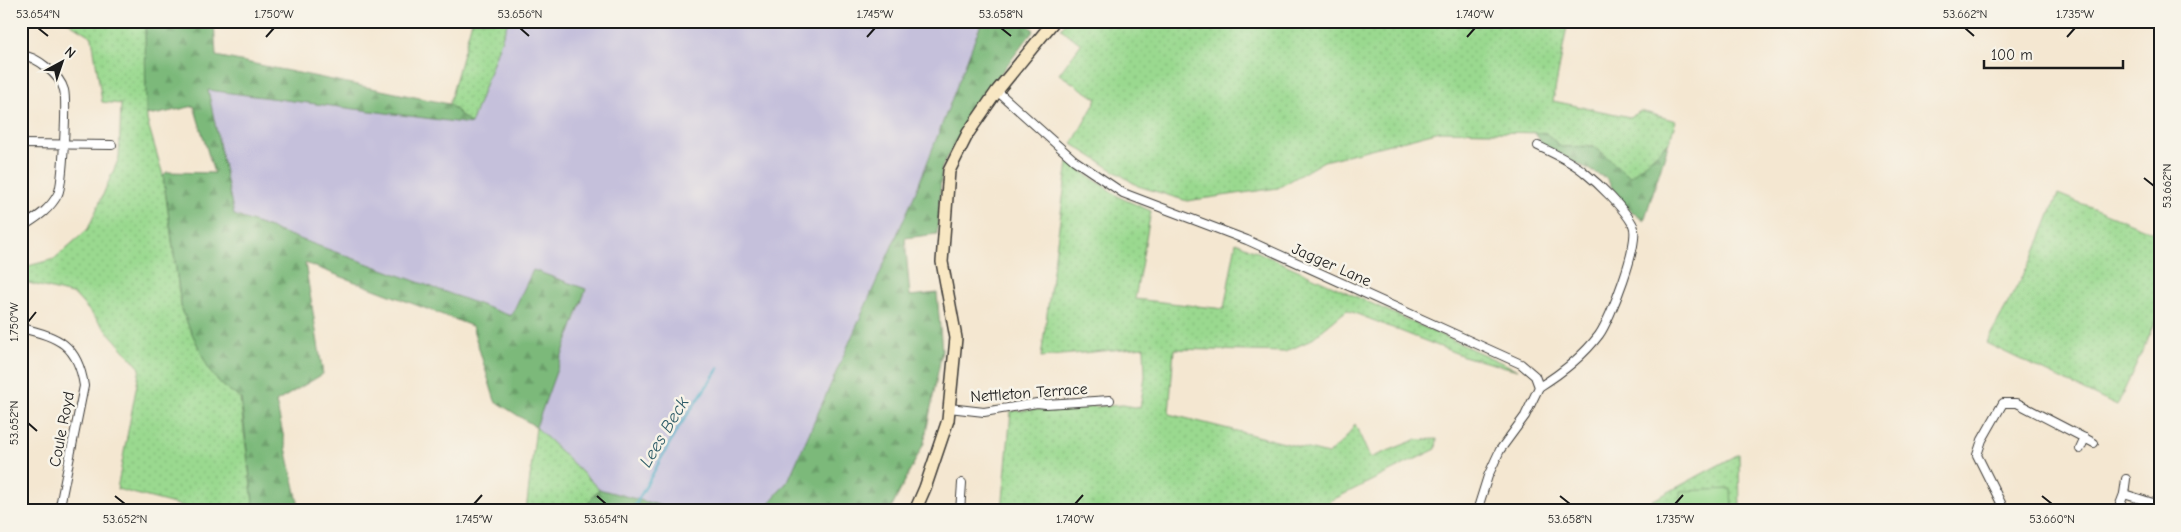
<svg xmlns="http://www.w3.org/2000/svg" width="2181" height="532" viewBox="0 0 2181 532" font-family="'Comic Neue',sans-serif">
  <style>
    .industrial { fill: #c5c0db }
    .grass { fill: url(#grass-dots); stroke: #5b7a56 }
    .forest { fill: url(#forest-firs); stroke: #4c6a4b }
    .pitch { fill: #9ad98f; stroke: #5b7a56 }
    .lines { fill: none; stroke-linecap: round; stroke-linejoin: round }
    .stream { stroke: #46acc6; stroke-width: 2.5 }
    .street-casing { stroke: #3c3a37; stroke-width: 10 }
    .secondary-casing { stroke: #3c3a37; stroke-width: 14 }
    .street { stroke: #fff; stroke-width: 8 }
    .secondary { stroke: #f8e7c3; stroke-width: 11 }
    .ticks { fill: none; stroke: #1c1c1c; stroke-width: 2 }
    .labels { text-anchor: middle; stroke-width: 5; stroke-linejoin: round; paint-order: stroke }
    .street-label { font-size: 16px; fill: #1c1c1c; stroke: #f7f3e8 }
    .water-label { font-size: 18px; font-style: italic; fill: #2f5d68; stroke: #f7f3e8 }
    .neatline { fill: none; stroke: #1c1c1c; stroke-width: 2 }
    .ticks-label { font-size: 12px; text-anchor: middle; fill: #1c1c1c }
  </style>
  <defs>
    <pattern id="grass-dots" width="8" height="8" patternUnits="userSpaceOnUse" patternTransform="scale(1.25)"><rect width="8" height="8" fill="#9ad98f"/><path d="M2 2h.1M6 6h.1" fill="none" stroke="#84ba7b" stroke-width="1.8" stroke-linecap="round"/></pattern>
    <pattern id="forest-firs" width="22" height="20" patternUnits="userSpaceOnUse" patternTransform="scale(1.25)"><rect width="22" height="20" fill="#7bb97a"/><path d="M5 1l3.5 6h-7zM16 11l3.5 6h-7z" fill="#6a9e69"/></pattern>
  </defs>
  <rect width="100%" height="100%" fill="#f7f3e8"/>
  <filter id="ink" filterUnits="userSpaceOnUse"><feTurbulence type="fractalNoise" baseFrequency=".02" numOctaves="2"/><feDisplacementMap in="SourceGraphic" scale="10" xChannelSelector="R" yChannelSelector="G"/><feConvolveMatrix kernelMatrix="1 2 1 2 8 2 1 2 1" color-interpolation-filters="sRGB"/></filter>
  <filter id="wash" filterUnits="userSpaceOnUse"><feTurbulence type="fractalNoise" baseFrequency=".0096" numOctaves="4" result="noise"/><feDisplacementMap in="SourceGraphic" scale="20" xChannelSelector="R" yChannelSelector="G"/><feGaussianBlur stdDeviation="1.12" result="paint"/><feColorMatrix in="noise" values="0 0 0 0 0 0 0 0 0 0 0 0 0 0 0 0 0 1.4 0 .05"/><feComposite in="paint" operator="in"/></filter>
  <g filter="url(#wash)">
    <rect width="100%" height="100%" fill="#f4e7d1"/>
    <polygon class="industrial" points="508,21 982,21 915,194 788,481 762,511 680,511 599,489 536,427 586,290 511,316 234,215 208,89 471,124"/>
    <g class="grass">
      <polygon points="66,21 145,21 147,120 163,175 182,312 222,385 240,398 254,511 201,511 117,489 140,368 75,295 21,281 21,268 54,259 88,229 119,158 121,104 102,102 92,37"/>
      <polygon points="472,21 508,21 471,124 449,104"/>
      <polygon points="1066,21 1568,21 1553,101 1630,117 1641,111 1676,121 1669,142 1630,178 1594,146 1561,147 1546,133 1440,131 1324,161 1278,188 1187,201 1138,186 1072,144 1097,99 1059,74 1081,44 1061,29"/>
      <polygon points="1068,162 1121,198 1151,211 1135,299 1224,309 1236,242 1518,370 1466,357 1347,310 1309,341 1285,352 1174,349 1169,414 1328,454 1345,439 1355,424 1370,458 1415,440 1437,439 1436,449 1330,501 1336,511 1002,511 1011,411 1123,405 1140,408 1145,376 1144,347 1041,357"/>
      <polygon points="2058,194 2160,235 2160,312 2117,406 1986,343 2034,255"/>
      <polygon points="536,427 599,489 582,511 526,511"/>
      <polygon points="1739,454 1740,511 1633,511"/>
    </g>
    <g class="forest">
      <polygon points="145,21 214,21 216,56 449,104 471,124 208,90 234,215 511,316 533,270 586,289 536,427 495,401 472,326 305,263 323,374 276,402 300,511 254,511 241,399 222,385 210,372 182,312 163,175 167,172 214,173 194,106 154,115 146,114"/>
      <polygon points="982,21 1022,21 1034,30 981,99 942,167 937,234 905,238 910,296 937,293 942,351 924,443 890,511 762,511 788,481 915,194"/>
      <polygon points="1535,133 1546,133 1561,147 1594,146 1630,177 1669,142 1644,221 1621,203 1607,179 1543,145"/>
      <polygon points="599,489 680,511 582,511"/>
    </g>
    <polygon class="pitch" points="1731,489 1732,511 1681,511 1680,491"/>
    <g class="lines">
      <polyline class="stream" points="632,511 677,430 719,368"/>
    </g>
  </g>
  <g filter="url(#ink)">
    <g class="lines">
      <g class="street-casing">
        <g id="street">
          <path d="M21,55C36,56 60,75 64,90C67,102 63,184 58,194C50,209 39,216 25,225L21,226"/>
          <polyline points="997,91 1074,160 1123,193 1247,240 1521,364 1535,376 1539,387 1525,416 1500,450 1488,476 1477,511"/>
          <polyline points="21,144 112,145"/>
          <path d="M1538,146C1553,153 1571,161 1584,172C1599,184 1624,208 1633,225C1641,242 1610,320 1599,335C1584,355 1560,374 1539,387"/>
          <path d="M21,328C58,336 78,345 84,386L59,511"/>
          <polyline points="949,408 984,412 1037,403 1046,404 1110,400"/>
          <polyline points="2080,449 2085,438"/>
          <polyline points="2124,494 2153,503 2160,502"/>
          <polyline points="2119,507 2124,494 2126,479"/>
          <polyline points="917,508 925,511"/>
          <polyline points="960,511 962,483"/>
          <polyline points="2005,511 1977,455 1982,440 2003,403 2017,403 2094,443"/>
        </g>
      </g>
      <g class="secondary-casing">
        <polyline id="secondary" points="915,511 925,488 948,420 956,338 942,262 949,171 968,133 997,91 1054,21"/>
      </g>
      <use href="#street" class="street"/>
      <use href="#secondary" class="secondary"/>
    </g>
  </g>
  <path class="ticks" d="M38,28L48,36M520,28L529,36M1001,28L1011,36M1965,28L1974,36M266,37L274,28M867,37L875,28M1467,37L1475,28M2067,37L2075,28M2144,178L2154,186M28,322L36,312M28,423L37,431M115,496L125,504M597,496L606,504M1560,496L1570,504M2042,496L2052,504M474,504L482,495M1075,504L1083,495M1675,504L1683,495"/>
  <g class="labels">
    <g class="street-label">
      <text transform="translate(1332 264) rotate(24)" y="6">Jagger Lane</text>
      <text transform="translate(1029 392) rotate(-4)" y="6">Nettleton Terrace</text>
      <text transform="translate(61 429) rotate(-79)" y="6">Coule Royd</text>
    </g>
    <g class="water-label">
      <text transform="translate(664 432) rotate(-59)" y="6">Lees Beck</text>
    </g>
  </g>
  <rect width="2181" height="532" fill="none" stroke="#f7f3e8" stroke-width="55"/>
  <g transform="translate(62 62) rotate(40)" stroke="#f7f3e8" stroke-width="4" paint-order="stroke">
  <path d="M0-4L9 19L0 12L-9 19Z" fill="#1c1c1c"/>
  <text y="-8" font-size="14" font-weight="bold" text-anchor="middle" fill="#1c1c1c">N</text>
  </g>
  <path d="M1984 60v8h139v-8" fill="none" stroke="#1c1c1c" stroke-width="2.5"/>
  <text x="1991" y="60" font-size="15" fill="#1c1c1c" stroke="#f7f3e8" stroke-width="4" paint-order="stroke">100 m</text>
  <rect x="28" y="28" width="2126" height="476" class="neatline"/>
  <g class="ticks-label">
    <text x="38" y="18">53.654°N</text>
    <text x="274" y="18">1.750°W</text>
    <text x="520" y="18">53.656°N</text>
    <text x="875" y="18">1.745°W</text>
    <text x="1001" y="18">53.658°N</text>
    <text x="1475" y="18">1.740°W</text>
    <text x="1965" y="18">53.662°N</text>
    <text x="2075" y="18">1.735°W</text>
    <text transform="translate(2167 186) rotate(-90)" y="4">53.662°N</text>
    <text transform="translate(14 322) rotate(-90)" y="4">1.750°W</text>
    <text transform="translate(14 423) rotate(-90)" y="4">53.652°N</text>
    <text x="125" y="523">53.652°N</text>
    <text x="474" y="523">1.745°W</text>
    <text x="606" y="523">53.654°N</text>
    <text x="1075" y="523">1.740°W</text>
    <text x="1570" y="523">53.658°N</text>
    <text x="1675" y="523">1.735°W</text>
    <text x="2052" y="523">53.660°N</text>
  </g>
</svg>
